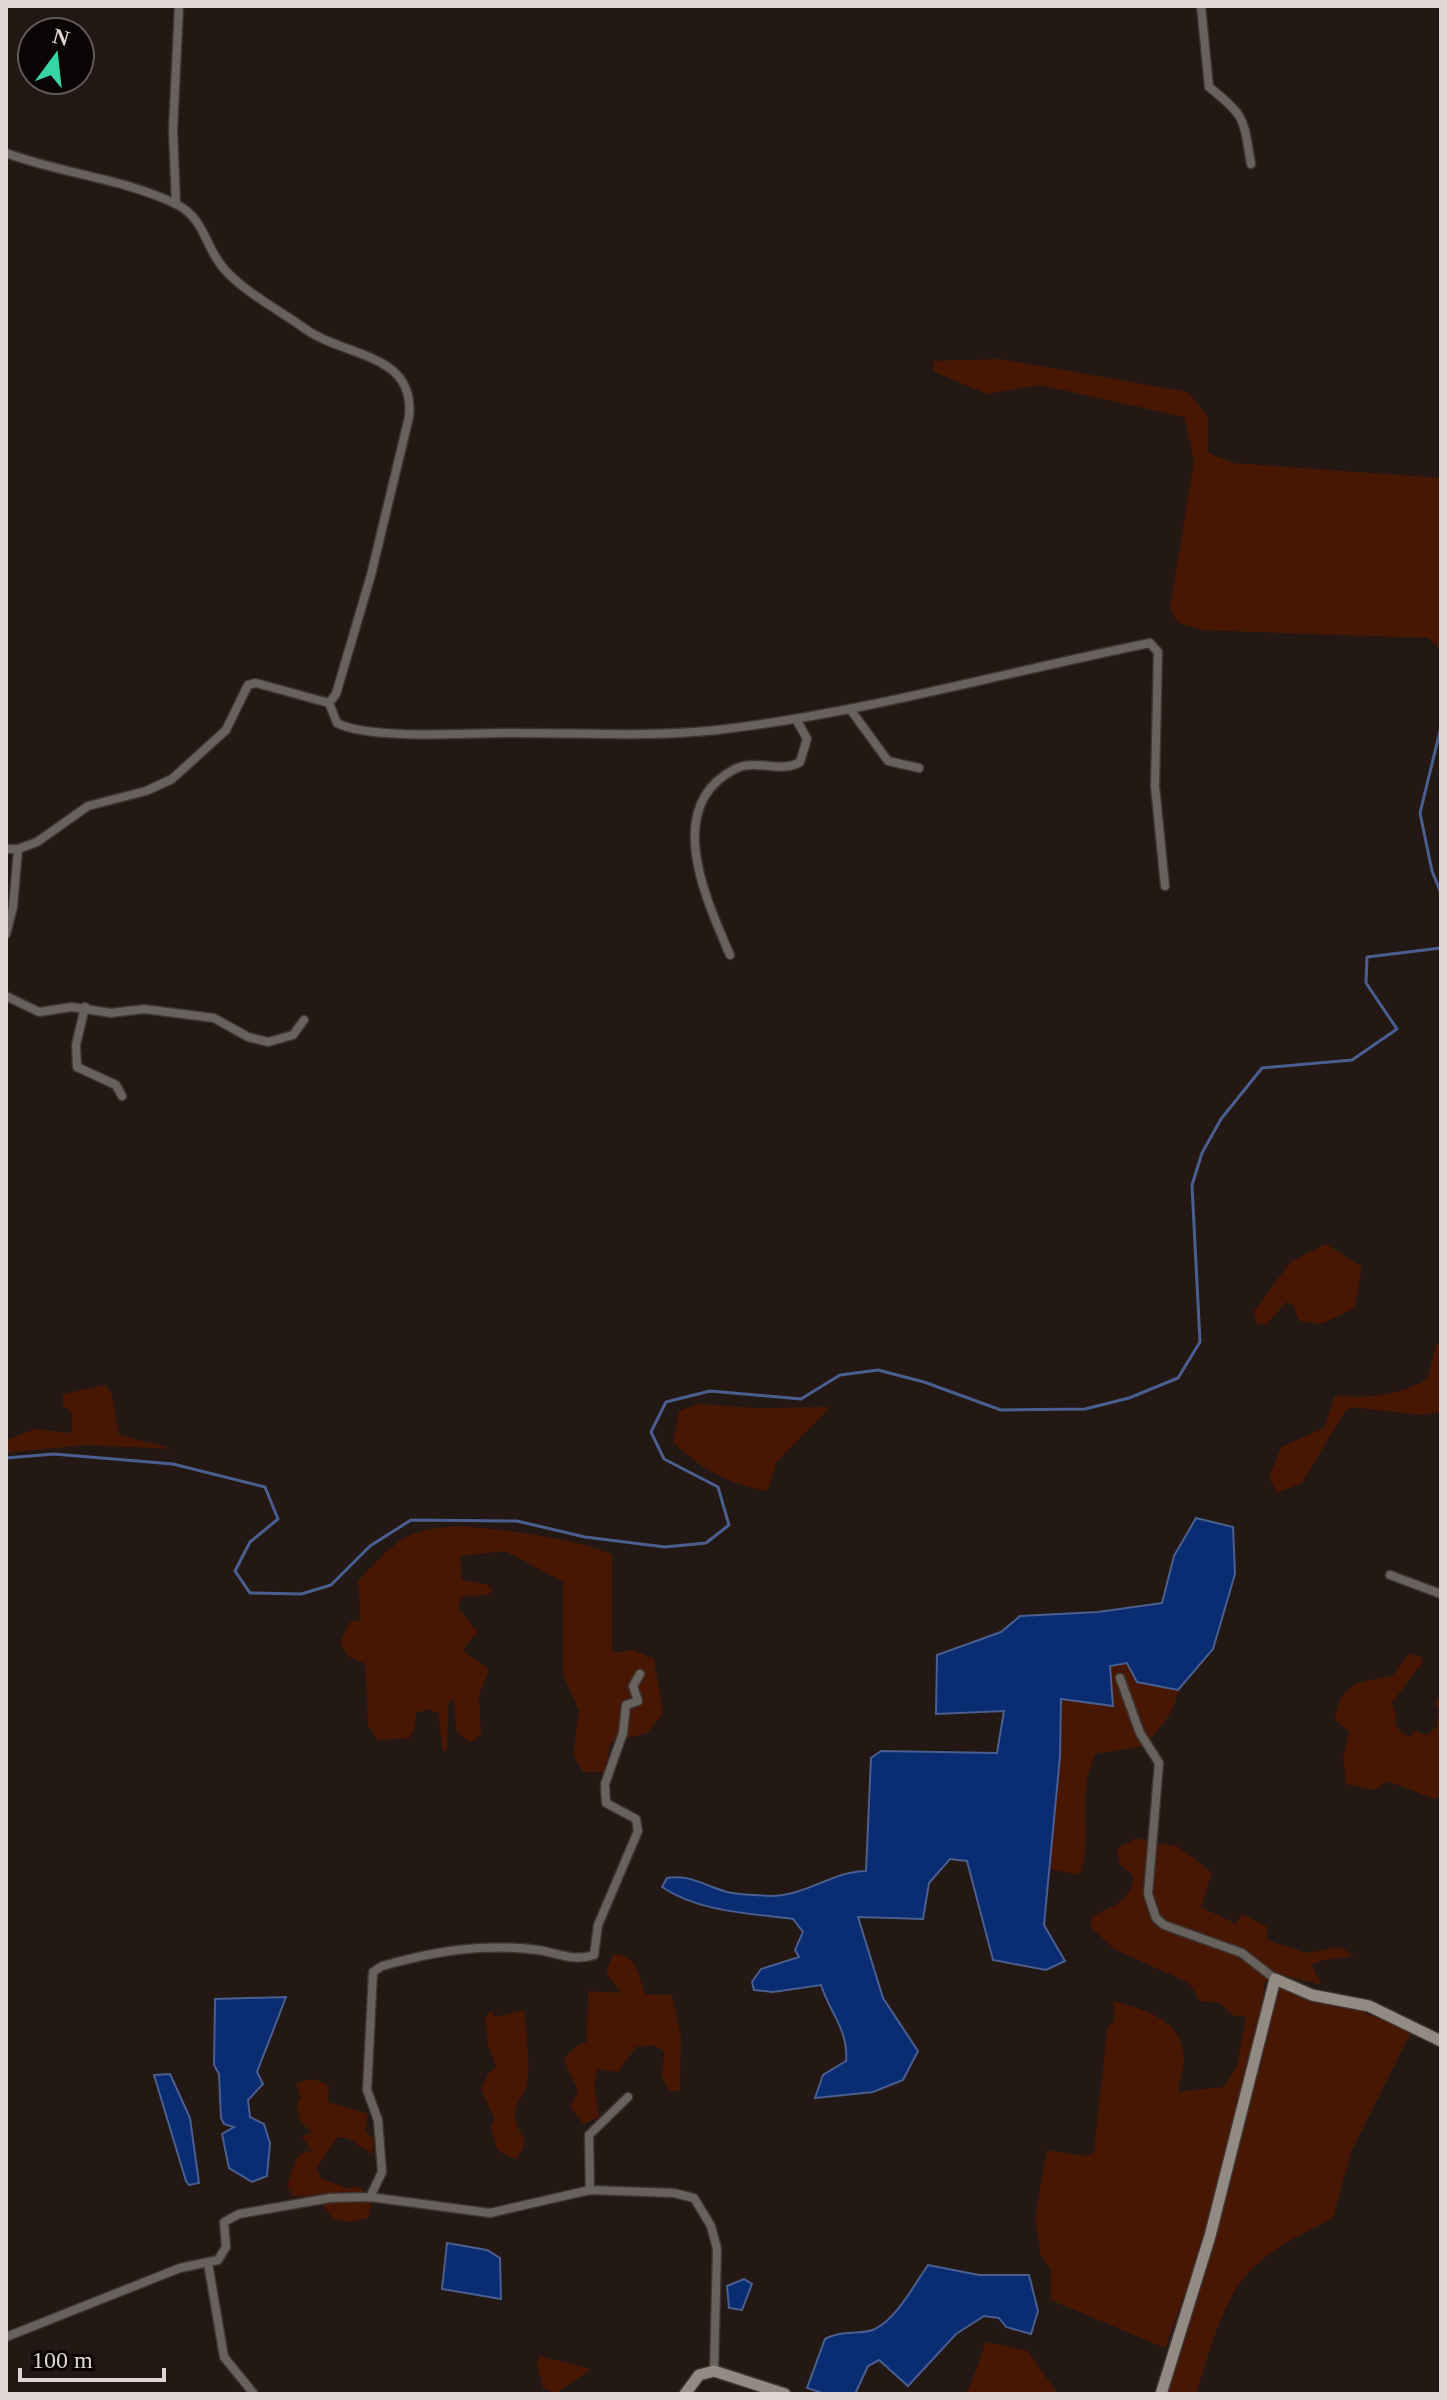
<svg xmlns="http://www.w3.org/2000/svg" width="1447" height="2400" viewBox="0 0 1447 2400" font-family="'Times New Roman',serif">
  <style>
    .green { fill: #481704 }
    .water { fill: #092c72; stroke: #4a5f8f; stroke-width: 2 }
    .lines { fill: none; stroke-linecap: round; stroke-linejoin: round }
    .stream { stroke: #4a5f8f; stroke-width: 3 }
    .street-casing { stroke: #3e332f; stroke-width: 11 }
    .secondary-casing { stroke: #3e332f; stroke-width: 14 }
    .street { stroke: #67625d; stroke-width: 8 }
    .secondary { stroke: #928b83; stroke-width: 11 }
  </style>
  <rect width="100%" height="100%" fill="#241814"/>
  <g class="green">
    <polygon points="1000,359 1188,392 1208,417 1208,453 1233,463 1441,478 1441,650 1428,638 1202,630 1178,623 1170,607 1194,460 1184,417 1040,385 987,394 934,372 933,361"/>
    <polygon points="1326,1244 1362,1267 1355,1308 1321,1324 1299,1321 1293,1305 1286,1302 1266,1325 1257,1324 1253,1313 1290,1262"/>
    <path d="M1437,1343L1441,1345V1412L1421,1415L1351,1407L1345,1411L1302,1483L1277,1493L1269,1477L1281,1447L1324,1428L1335,1395C1365,1400 1401,1395 1427,1379Z"/>
    <polygon points="105,1385 112,1395 119,1435 173,1449 84,1445 6,1453 6,1440 35,1429 72,1433 72,1414 63,1405 63,1394"/>
    <path d="M698,1404L757,1408L830,1407L776,1463L768,1491C731,1485 700,1469 673,1442L679,1411Z"/>
    <path d="M461,1526C513,1531 563,1536 612,1554V1653L633,1650L654,1659L663,1714L647,1733L611,1742L604,1772H583L573,1755L579,1711L563,1675V1582L505,1551L460,1556L462,1580L488,1585L493,1590L488,1595L462,1596L458,1608L478,1632L466,1645L464,1652L489,1669L479,1695L481,1735L470,1743L457,1732L453,1698L448,1704L447,1750L443,1751L438,1713L429,1709L416,1713L414,1731L409,1738L378,1740L368,1725L365,1664L349,1657L340,1643L350,1622L361,1620L358,1581C399,1540 400,1530 461,1526Z"/>
    <path d="M1409,1654L1420,1656L1423,1662L1392,1703C1400,1719 1389,1728 1409,1736L1415,1731L1426,1735L1437,1727L1439,1711L1435,1702L1441,1697V1795L1434,1799L1388,1781L1375,1790L1346,1784L1343,1758L1349,1732L1335,1719C1342,1681 1358,1683 1392,1676Z"/>
    <path d="M1127,1663L1137,1682L1178,1690C1175,1712 1159,1730 1144,1746L1095,1754C1075,1803 1094,1829 1080,1875L1049,1869L1061,1699L1110,1666Z"/>
    <path d="M1136,1838L1179,1847L1212,1873L1201,1907L1236,1924L1242,1914L1267,1927V1940L1306,1953L1340,1947L1355,1956L1323,1960L1311,1965L1322,1985L1283,1975L1265,1982L1258,2026L1206,2236L1165,2348L1051,2300V2270L1040,2253L1035,2216L1047,2150L1084,2156L1094,2152L1107,2029L1114,2021V2001C1146,2011 1178,2017 1184,2055C1185,2066 1179,2081 1178,2092L1224,2087L1237,2065L1246,2017L1232,2015L1221,2003L1200,2001L1189,1983L1114,1949L1091,1927L1092,1916C1112,1907 1131,1901 1134,1877L1119,1863L1117,1849Z"/>
    <path d="M613,1954C637,1955 638,1974 645,1994L672,1995L681,2037L680,2091H669L661,2075L665,2051L652,2045L636,2047L618,2072L597,2069L594,2084L599,2117L584,2124L570,2107L578,2091L564,2060L574,2048L587,2041L588,1991L621,1993L606,1973Z"/>
    <path d="M1279,1986L1315,2003L1353,2008L1411,2032L1351,2152L1333,2218C1307,2232 1277,2245 1255,2266C1221,2298 1210,2352 1196,2394H1168Z"/>
    <path d="M524,2010C526,2034 531,2062 527,2086C524,2096 515,2103 515,2114C515,2137 535,2135 516,2159L498,2151L490,2127L495,2120L481,2090L488,2073L496,2067L488,2045L485,2017L492,2011L495,2017Z"/>
    <path d="M313,2079L329,2085L328,2102L368,2114L365,2131L374,2139L372,2154L347,2138L337,2137L316,2169L322,2179L347,2188L360,2187L371,2205L368,2218L350,2222L332,2219C323,2200 313,2196 292,2196L287,2185L296,2159L305,2151L312,2152L302,2137L308,2133L315,2134L301,2123L297,2104L301,2098L296,2083Z"/>
    <polygon points="986,2342 1028,2351 1058,2394 967,2394"/>
    <polygon points="539,2356 591,2369 557,2393 543,2388 537,2363"/>
  </g>
  <g class="water">
    <path d="M1196,1518L1233,1527L1235,1574L1213,1649L1178,1690L1137,1682L1127,1663L1110,1666L1113,1706L1061,1699L1060,1756L1044,1925L1065,1961L1046,1970L993,1960L967,1861L950,1859L929,1883L923,1919L858,1917L883,1998L918,2051L903,2080L873,2092L815,2098L823,2075L846,2061C849,2031 830,2013 821,1985L773,1992L754,1990L752,1982L761,1969L799,1957L795,1950L803,1932L793,1919C749,1913 699,1912 662,1887L667,1878C690,1874 705,1886 727,1892C740,1895 757,1895 770,1896C806,1896 833,1871 866,1871L871,1758L881,1751L997,1753L1004,1711L936,1714L937,1655L1001,1632L1020,1616L1098,1612L1162,1603L1174,1556Z"/>
    <polygon points="286,1997 257,2072 263,2084 248,2100 250,2117 264,2124 270,2143 267,2176 252,2182 229,2168 222,2134 234,2127 224,2124 221,2118 219,2074 214,2065 215,1999"/>
    <polygon points="170,2074 190,2118 199,2183 189,2185 186,2181 154,2075"/>
    <polygon points="447,2243 487,2250 500,2258 501,2299 442,2289"/>
    <path d="M928,2265L979,2275H1029L1038,2311L1031,2334L1006,2327L999,2318L984,2316L956,2334L908,2386L879,2360L868,2366L855,2394H825L807,2388L825,2339C847,2328 861,2336 875,2329C897,2318 914,2285 928,2265Z"/>
    <polygon points="744,2279 752,2284 742,2310 729,2308 727,2286"/>
  </g>
  <g class="lines">
    <g class="stream">
      <polyline points="1441,727 1420,813 1432,871 1441,893"/>
      <polyline points="6,1458 54,1454 173,1464 265,1487 278,1519 250,1542 235,1571 250,1593 301,1594 331,1585 370,1546 411,1520 517,1521 585,1537 665,1547 706,1543 729,1525 718,1487 664,1459 651,1432 666,1402 710,1391 801,1399 840,1375 878,1370 924,1382 1001,1410 1085,1409 1129,1398 1178,1378 1200,1342 1192,1185 1202,1153 1221,1119 1262,1068 1352,1060 1397,1029 1366,983 1367,957 1441,948"/>
    </g>
    <g class="street-casing">
      <g id="street">
        <path d="M1201,6L1209,87C1247,117 1243,119 1251,164"/>
        <path d="M6,153C62,174 122,178 176,204C206,219 204,247 225,270C246,293 279,310 304,328C345,358 416,352 409,417L371,575L336,694L329,703"/>
        <polyline points="176,204 173,130 179,6"/>
        <polyline points="850,709 888,761 919,768"/>
        <path d="M6,849H18L37,842L88,806L146,791L172,779L226,730L248,685L256,683L329,703L337,723C366,739 464,734 500,733C572,732 646,738 717,730C864,713 1006,672 1150,643L1158,652L1155,786L1165,886"/>
        <polyline points="6,934 13,907 18,849"/>
        <path d="M730,955C706,899 662,806 735,769C756,758 780,774 800,762L807,739L796,719"/>
        <polyline points="6,996 39,1012 72,1007 111,1013 144,1009 214,1018 248,1037 268,1042 293,1035 304,1020"/>
        <polyline points="85,1007 76,1045 77,1067 116,1085 122,1096"/>
        <polyline points="1390,1575 1441,1594"/>
        <polyline points="1120,1678 1140,1733 1159,1763 1148,1894 1156,1918 1164,1925 1242,1953 1275,1979"/>
        <polyline points="590,2190 589,2135 628,2097"/>
        <path d="M370,2197L382,2172L378,2120L367,2090L373,1972L382,1966C435,1951 483,1943 538,1950C558,1953 574,1962 594,1955L598,1925L638,1831L636,1819L606,1803L605,1784L623,1733L626,1705L638,1701L633,1686L640,1674"/>
        <polyline points="208,2263 224,2357 254,2394"/>
        <polyline points="6,2337 180,2268 218,2260 226,2247 224,2222 239,2214 330,2198 370,2197 490,2213 590,2190 674,2193 694,2198 711,2226 717,2249 714,2371"/>
      </g>
    </g>
    <g class="secondary-casing">
      <g id="secondary">
        <polyline points="685,2394 699,2375 714,2371 785,2394"/>
        <polyline points="1161,2394 1210,2236 1275,1979 1312,1995 1369,2006 1441,2041"/>
      </g>
    </g>
    <use href="#street" class="street"/>
    <use href="#secondary" class="secondary"/>
  </g>
  <rect width="1447" height="2400" fill="none" stroke="#e0d7d4" stroke-width="16"/>
  <g transform="translate(56 56) rotate(15)"><circle r="38" fill="#0a0504" stroke="#605957" stroke-width="2"/>
  <path d="M0-6L14 30L0 20L-14 30Z" fill="#37d4a6"/>
  <text y="-12" font-size="22" font-weight="bold" text-anchor="middle" fill="#e0d7d4">N</text>
  </g>
  <path d="M20 2368v12h144v-12" fill="none" stroke="#e0d7d4" stroke-width="4"/>
  <text x="32" y="2368" font-size="24" fill="#e0d7d4" stroke="#0a0504" stroke-width="6" paint-order="stroke">100 m</text>
</svg>
